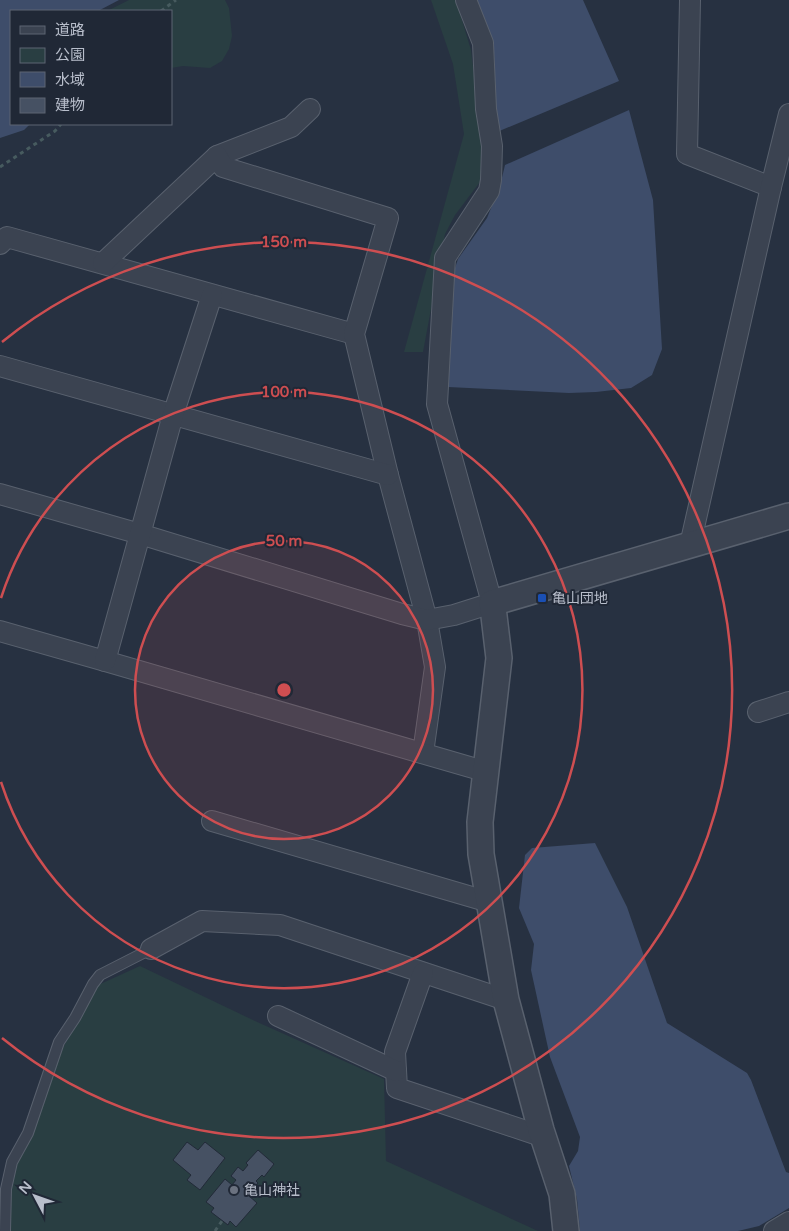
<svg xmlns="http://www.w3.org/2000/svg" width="789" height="1231" viewBox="0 0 789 1231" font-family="'Varela Round','Noto Sans JP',sans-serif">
<rect width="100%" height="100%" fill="#273141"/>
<!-- green -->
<g fill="#293e42">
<polygon points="129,0 225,0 229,8 232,36 229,49 222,61 210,68 183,66 171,68 171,11 107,11"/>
<polygon points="431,0 456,0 471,50 486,174 455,215 445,234 423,352 404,352 464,134 453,64"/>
<polygon points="140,966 255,1021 384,1079 386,1161 538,1231 9,1231 7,1196 21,1140 65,1044 96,986"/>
</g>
<!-- water -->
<g fill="#3e4d6a">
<polygon points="0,0 119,0 98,11 11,11 11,124 30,124 24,130 0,138"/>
<polygon points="477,0 583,0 619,81 497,132 494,53"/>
<polygon points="629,110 653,200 662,349 652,375 631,388 596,392 569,393 448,387 454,271 458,259 487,218 500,186 505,165"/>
<polygon points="595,843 627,907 667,1023 747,1073 751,1080 786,1172 789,1173 789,1208 759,1226 738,1231 580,1231 577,1199 569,1166 578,1151 580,1137 550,1057 531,970 534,944 519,908 525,855 532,848"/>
</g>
<!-- building -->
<g fill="#465163" stroke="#222a38">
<polygon points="187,1142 198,1150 205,1142 225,1158 200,1190 187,1180 191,1175 173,1160"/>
<polygon points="258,1150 274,1164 264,1177 262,1175 256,1181 258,1183 248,1195 257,1203 236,1227 230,1221 228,1225 211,1212 214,1208 206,1202 225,1179 232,1185 236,1180 231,1176 238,1167 243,1171 248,1165 246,1163"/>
</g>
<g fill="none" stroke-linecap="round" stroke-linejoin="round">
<!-- service casing -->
<g stroke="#59616e" stroke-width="12">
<polyline id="service" points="5,1231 6,1189 12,1162 28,1133 59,1042 75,1018 93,984 100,975 151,949"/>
</g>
<!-- minor casing -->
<g stroke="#59616e" stroke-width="22">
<g id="minor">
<polyline points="690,0 687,154 771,187"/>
<polyline points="217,156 291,127 310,109"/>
<polyline points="0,244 7,237 354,334"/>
<polyline points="103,263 217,156 223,167 388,218 354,334 388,475 427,620 435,667 423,753"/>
<polyline points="0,366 388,475"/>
<polyline points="0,494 140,534 402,614 427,620 454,615 492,603 437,404 445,258 489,191 491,180 492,146 486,109 483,43 466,0"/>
<polyline points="690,545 771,187 789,114"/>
<polyline points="0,631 105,661 487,772"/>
<polyline points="105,661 173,415 212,295"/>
<polyline points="758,712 789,702"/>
<polyline points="212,821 489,902"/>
<polyline points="151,949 202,921 280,925 506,1000"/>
<polyline points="423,973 395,1052 397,1088 544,1137"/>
<polyline points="278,1016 396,1071"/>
<polyline points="774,1231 789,1222"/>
</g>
</g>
<!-- tertiary casing -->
<g stroke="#59616e" stroke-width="28">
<polyline id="tertiary" points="566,1231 562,1194 541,1130 506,1000 481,854 480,822 499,658 494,616 492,603 789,516"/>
</g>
<!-- path -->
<g stroke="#475b5f" stroke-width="3" stroke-dasharray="4 4" stroke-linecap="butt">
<polyline points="161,11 176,0"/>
<polyline points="0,167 55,131 61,124"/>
<polyline points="215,1231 222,1221"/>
</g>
<!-- service -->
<use href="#service" stroke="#3b4351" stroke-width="10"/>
<!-- minor -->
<use href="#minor" stroke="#3b4351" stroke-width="20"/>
<!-- tertiary -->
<use href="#tertiary" stroke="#3b4351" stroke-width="25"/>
</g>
<!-- distance rings -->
<circle cx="284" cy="690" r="149" fill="#ce4e51" fill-opacity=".12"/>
<g fill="none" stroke="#ce4e51" stroke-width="2.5">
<circle cx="284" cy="690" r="149"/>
<path d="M1 598A298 298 0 1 1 1 782"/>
<path d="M2 342A448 448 0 1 1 2 1038"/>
</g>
<!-- markers -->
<rect fill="#1a4fb4" stroke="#202836" stroke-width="2" x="537" y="593" width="10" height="10" rx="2.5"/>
<circle fill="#6b7280" stroke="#202836" stroke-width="2" cx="234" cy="1190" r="5"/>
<g text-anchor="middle" stroke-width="4" stroke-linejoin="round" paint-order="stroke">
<!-- poi labels -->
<g font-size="14" fill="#b8becb" stroke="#202836" text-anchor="start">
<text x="552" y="603">亀山団地</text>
<text x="244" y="1195">亀山神社</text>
</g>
</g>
<circle cx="284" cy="690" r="8" fill="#ce4e51" stroke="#202836" stroke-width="2.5"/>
<g font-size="15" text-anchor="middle" font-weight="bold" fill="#ce4e51" stroke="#202836" stroke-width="4" stroke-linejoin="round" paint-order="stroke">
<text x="284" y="247">150 m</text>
<text x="284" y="397">100 m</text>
<text x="284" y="546">50 m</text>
</g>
<!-- legend -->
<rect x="10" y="10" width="162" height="115" fill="#202836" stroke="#5d6472"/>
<rect x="20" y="26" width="25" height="8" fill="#3b4351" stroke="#5d6472"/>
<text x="55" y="35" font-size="15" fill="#b8becb">道路</text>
<rect x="20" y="48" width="25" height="15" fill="#293e42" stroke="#5d6472"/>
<text x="55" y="60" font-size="15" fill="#b8becb">公園</text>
<rect x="20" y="72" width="25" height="15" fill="#3e4d6a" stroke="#5d6472"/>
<text x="55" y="85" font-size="15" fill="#b8becb">水域</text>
<rect x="20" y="98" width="25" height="15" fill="#465163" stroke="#5d6472"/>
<text x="55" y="110" font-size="15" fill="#b8becb">建物</text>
<!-- north arrow -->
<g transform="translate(35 1196) rotate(311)" stroke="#202836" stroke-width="4" paint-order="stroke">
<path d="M0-4L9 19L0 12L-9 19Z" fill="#b8becb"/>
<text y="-8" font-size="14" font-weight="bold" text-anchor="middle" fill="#b8becb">N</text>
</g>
</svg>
